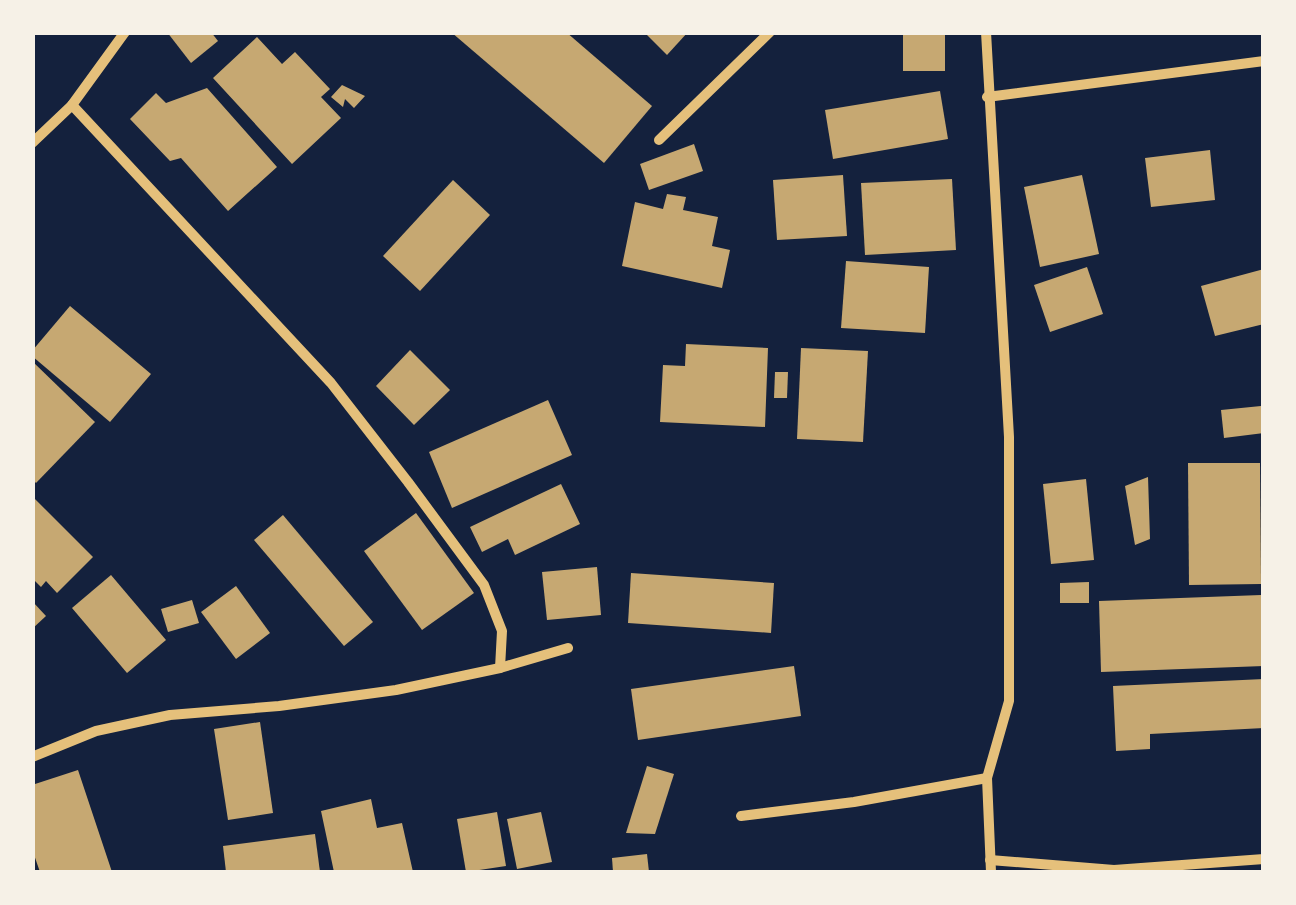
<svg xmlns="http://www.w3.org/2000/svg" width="1296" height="905" viewBox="0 0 1296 905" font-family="'PT Sans Narrow',sans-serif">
<rect width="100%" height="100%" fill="#14213d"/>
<!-- building -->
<g fill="#c6a872">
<polygon points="167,32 211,32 218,41 191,63"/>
<polygon points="451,32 566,32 652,106 604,163"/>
<polygon points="644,32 688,32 667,55"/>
<rect x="903" y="32" width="42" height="39"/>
<polygon points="257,37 282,64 295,52 330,89 321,97 341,118 292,164 213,78"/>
<polygon points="342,85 365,96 354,108 345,99 343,107 331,97"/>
<polygon points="207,88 277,167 228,211 181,158 170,161 130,119 156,93 166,103"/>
<polygon points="940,91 948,139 833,159 825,110"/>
<polygon points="694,144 703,171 649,190 640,164"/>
<polygon points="1210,150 1215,200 1151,207 1145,158"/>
<polygon points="843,175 847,236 777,240 773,180"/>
<polygon points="1082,175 1099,254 1040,267 1024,187"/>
<polygon points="952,179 956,250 865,255 861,183"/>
<polygon points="453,180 490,215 420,291 383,256"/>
<polygon points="667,194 686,197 683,210 718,217 712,246 730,250 722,288 622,266 635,202 663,209"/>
<polygon points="846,261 929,267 925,333 841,328"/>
<polygon points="1087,267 1103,314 1050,332 1034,285"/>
<polygon points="1264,269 1264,324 1215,336 1201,286"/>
<polygon points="70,306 151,374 110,422 32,356 32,351"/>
<polygon points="686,344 768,348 765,427 660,422 663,365 685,366"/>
<polygon points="801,348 868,351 863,442 797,439"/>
<polygon points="410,350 450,390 414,425 376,386"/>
<polygon points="32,361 95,422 36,483 32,479"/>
<polygon points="775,372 788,372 787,398 774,398"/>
<polygon points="548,400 572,455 452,508 429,452"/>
<polygon points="1261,406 1264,433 1224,438 1221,410"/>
<polygon points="1188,463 1260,463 1261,584 1189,585"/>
<polygon points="1148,477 1150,539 1135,545 1125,486"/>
<polygon points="1086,479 1094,560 1051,564 1043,484"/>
<polygon points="561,484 580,524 515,555 508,539 482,552 470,527"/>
<polygon points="32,496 93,557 57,593 46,581 41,587 32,578"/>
<polygon points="416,513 474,593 422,630 364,551"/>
<polygon points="283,515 373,622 344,646 254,540"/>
<polygon points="597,567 601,615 547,620 542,572"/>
<polygon points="631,573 774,583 771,633 628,623"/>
<polygon points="111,575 166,640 127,673 72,608"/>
<polygon points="1089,582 1089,603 1060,603 1060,583"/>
<polygon points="236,586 270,633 236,659 201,612"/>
<polygon points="1261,595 1264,666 1101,672 1099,601"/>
<polygon points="192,600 199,623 168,632 161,609"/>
<polygon points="32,601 46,616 32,629"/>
<polygon points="794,666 801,716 638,740 631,689"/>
<polygon points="1264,679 1264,728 1150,734 1150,749 1116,751 1113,686"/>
<polygon points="260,722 273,813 228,820 214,729"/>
<polygon points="647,766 674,774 655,834 626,833"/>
<polygon points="78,770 112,872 40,872 32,849 32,785"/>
<polygon points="371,799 377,828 402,823 413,872 334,872 321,811"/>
<polygon points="497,812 506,866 466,872 457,819"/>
<polygon points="541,812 552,862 517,869 507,819"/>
<polygon points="315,834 320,872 226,872 223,846"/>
<polygon points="647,854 649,872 613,872 612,858"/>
</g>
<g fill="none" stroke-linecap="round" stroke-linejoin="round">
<!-- minor -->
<g stroke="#e5c07b" stroke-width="10">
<polyline points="986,32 1009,437 1009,701 987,778 991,872"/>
<polyline points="987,97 1264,61"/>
<polyline points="72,105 331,383 408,482 484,585 502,631 500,668"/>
<polyline points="659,140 770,32"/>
<polyline points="32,143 72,105 125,32"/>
<polyline points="32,757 96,731 170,715 279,706 396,690 500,668 568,648"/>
<polyline points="741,816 854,802 987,778"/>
<polyline points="990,860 1114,870 1264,859"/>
</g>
</g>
<!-- border -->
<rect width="1296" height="905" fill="none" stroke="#f6f1e7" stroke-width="70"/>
</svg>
